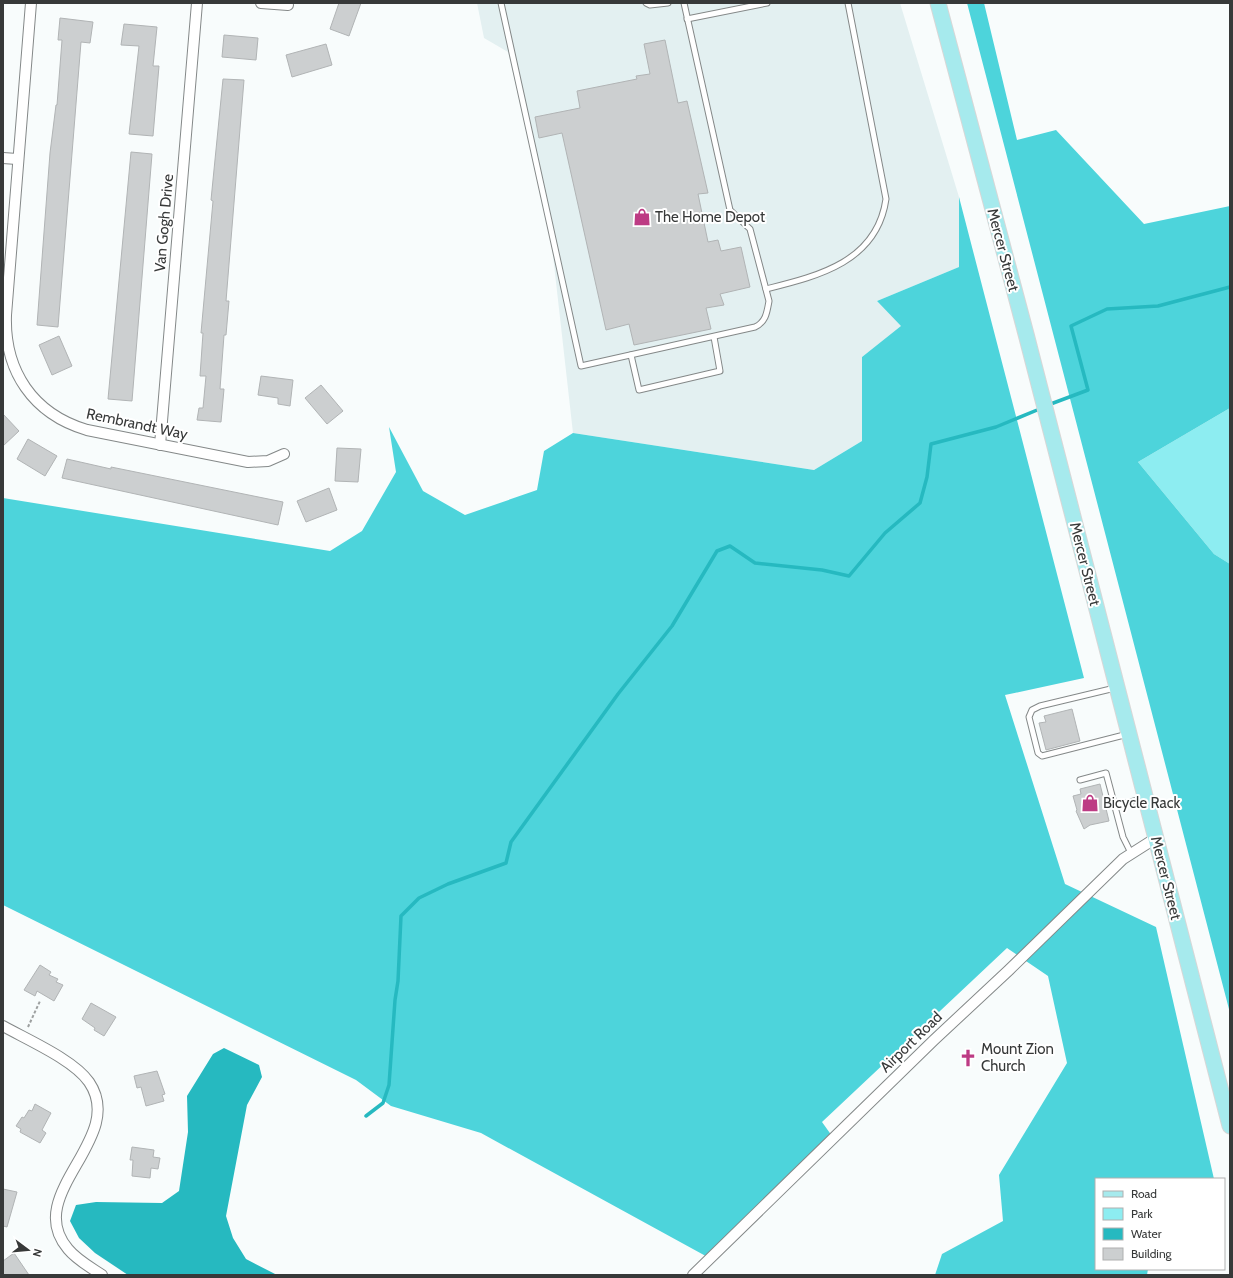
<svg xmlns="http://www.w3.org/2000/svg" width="1233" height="1278" viewBox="0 0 1233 1278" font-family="Cabin,sans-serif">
<rect width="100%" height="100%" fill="#f8fcfc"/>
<!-- built -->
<polygon fill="#e3f0f1" points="477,3 900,3 959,197 959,267 877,301 902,326 862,357 862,441 814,470 573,433 550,229 508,52 484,38"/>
<!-- green -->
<polygon fill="#8dedf1" points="1230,408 1230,564 1214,554 1138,462"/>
<!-- forest -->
<g fill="#4dd4db">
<polygon points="967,3 984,3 1017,140 1056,130 1144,224 1230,206 1230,408 1138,462 1214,554 1230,564 1230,1013"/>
<polygon points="959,197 1084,678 1005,695 1065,884 1156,927 1214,1179 1096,1179 1096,1269 1148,1269 1147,1275 935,1275 942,1254 1003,1221 999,1175 1067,1063 1048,976 1007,948 822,1122 832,1136 713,1260 481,1133 391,1106 356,1080 3,905 3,498 330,551 362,531 396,472 389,427 423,491 465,515 537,490 544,451 573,433 814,470 862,441 862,357 901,326 877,301 959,267"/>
</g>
<!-- water -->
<polygon fill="#26b9c0" points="224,1048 259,1065 262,1077 247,1105 226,1216 233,1238 246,1259 277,1275 128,1275 95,1253 79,1238 70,1221 76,1205 96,1202 162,1203 179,1191 188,1132 187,1096 213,1054"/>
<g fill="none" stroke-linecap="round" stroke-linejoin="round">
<!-- stream -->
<g stroke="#26b9c0" stroke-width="3.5">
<polyline points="1048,405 1088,390 1071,326 1107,309 1158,306 1230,287"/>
<polyline points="366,1116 383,1103 389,1085 395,1000 398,981 401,916 419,898 448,884 506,863 511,842 618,694 672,626 717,551 730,546 755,563 822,570 849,576 885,533 920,503 927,477 931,444 996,427 1042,408"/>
</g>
</g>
<!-- building -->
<g fill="#cccfd0" stroke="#b1b4b5">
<polygon points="339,3 361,3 349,36 330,29"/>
<polygon points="60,18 93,22 90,43 81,42 58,327 37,325 50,153 56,105 57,105 62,40 58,40"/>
<polygon points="124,24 157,27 153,66 159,66 153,136 129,134 139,46 121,45"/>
<polygon points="224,35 258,38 256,60 222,57"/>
<polygon points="665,40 678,103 687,101 708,193 698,194 708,242 718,240 721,251 741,247 750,287 720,294 724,305 706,308 711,329 634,345 629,324 606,330 562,133 539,138 535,117 580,108 577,91 637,79 636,76 650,74 644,44"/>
<polygon points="326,44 332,65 292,77 286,55"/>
<polygon points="223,79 244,80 226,301 229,301 226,335 224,335 220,389 224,389 221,422 197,420 199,408 203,408 206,376 200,376 203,333 201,333 213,201 211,200"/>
<polygon points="131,152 152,154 132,401 108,399"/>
<polygon points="59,336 72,366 52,375 39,345"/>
<polygon points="261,376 293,380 290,406 278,404 278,398 258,395"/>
<polygon points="321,385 343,411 327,424 305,398"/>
<polygon points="3,414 19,431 3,446"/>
<polygon points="28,439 57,456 45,476 17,459"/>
<polygon points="337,448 361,449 358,482 335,481"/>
<polygon points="67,459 111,469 111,467 283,502 278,525 62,478"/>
<polygon points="329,488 337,510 306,522 297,501"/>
<polygon points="1072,709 1080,741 1046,750 1039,723 1046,722 1044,716"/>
<polygon points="1100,784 1109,821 1090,825 1084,829 1076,811 1077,810 1073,796 1081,794 1080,789"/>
<polygon points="40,965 51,972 49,975 58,979 56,982 63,985 54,1001 37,991 35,996 24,990"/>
<polygon points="91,1003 116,1017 104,1036 94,1030 95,1028 82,1019"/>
<polygon points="157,1071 165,1094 162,1095 164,1101 146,1106 141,1087 137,1088 134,1076"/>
<polygon points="35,1104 51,1113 42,1130 46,1133 40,1143 20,1132 21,1129 16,1126 22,1117 24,1118 29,1110 32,1111"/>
<polygon points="132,1147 154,1150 153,1157 160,1158 158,1169 151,1168 150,1178 132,1176 133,1160 130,1160"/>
<polygon points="3,1189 17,1192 7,1227 3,1226"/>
<polygon points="14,1253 29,1275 3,1275 3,1261"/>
</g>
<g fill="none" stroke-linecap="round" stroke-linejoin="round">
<!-- service casing -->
<g stroke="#848888" stroke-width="7">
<g id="service">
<path d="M501 3 581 366 755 327C766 322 767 312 769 301L750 229 730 210 684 3"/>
<polyline points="646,3 650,5 668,3"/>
<polyline points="687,19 767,3"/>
<path d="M766 289C818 276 877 262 886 199L848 3"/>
<polyline points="631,355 639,390 720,371 714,337"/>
<polyline points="1115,688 1040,706 1032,710 1029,717 1038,753 1042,756 1128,734"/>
<polyline points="1080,780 1106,773 1123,837 1131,853"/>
<polyline points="1115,806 1144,798"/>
</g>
</g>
<!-- minor casing -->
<g stroke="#848888" stroke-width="12">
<g id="minor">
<path d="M31 3 6 315C4 371 33 414 87 430L248 462 268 461 284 454"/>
<polyline points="261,3 288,5"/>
<polyline points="3,158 17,159"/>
<polyline points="160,445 197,3"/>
<path d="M3 1026C28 1040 74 1060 89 1082 128 1139 21 1194 68 1249 77 1260 90 1267 102 1275"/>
<polyline points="693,1275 934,1040 1009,970 1123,859 1156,838"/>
</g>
</g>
<!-- primary casing -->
<g stroke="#d7d7d7" stroke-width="17">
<polyline id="primary" points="938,3 1026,334 1230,1126"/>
</g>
<!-- path -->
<polyline stroke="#9da0a0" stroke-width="2" stroke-dasharray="3 2" stroke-linecap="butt" points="28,1027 40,1001"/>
<!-- service -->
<use href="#service" stroke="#fff" stroke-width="5"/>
<!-- minor -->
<use href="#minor" stroke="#fff" stroke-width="10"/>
<!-- primary -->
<use href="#primary" stroke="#a6eaed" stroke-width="15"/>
</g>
<!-- icons -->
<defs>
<g id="shop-bare" transform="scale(1.38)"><path d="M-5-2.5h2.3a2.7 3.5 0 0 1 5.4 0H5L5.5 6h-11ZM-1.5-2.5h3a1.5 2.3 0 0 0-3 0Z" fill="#bd3b84" stroke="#fff" stroke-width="2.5" paint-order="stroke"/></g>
<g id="church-bare" transform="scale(1.38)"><path d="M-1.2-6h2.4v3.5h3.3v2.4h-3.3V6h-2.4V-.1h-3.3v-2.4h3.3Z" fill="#bd3b84" stroke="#fff" stroke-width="2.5" paint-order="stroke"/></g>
</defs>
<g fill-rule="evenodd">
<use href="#shop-bare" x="642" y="217"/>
<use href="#shop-bare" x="1090" y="803"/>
<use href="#church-bare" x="968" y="1058"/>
</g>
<g text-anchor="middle" stroke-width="4" stroke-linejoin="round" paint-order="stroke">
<!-- poi labels -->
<g font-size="15" fill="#373939" stroke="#fff" text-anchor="start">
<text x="655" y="222">The Home Depot</text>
<text x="1103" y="808">Bicycle Rack</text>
<text x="981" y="1054">Mount Zion<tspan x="981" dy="17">Church</tspan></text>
</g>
<!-- street labels -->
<g font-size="15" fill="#373939" stroke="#fff">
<text transform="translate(164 223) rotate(-85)" y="5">Van Gogh Drive</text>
<text transform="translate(1003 250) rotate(75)" y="5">Mercer Street</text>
<text transform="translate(137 424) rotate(12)" y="5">Rembrandt Way</text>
<text transform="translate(1085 564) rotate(76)" y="5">Mercer Street</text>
<text transform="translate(1166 878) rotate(76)" y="5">Mercer Street</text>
<text transform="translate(911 1042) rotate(-44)" y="5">Airport Road</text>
</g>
</g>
<!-- border -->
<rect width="1233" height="1278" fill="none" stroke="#373939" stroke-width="8"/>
<!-- legend -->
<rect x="1095" y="1178" width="130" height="92" fill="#ffffff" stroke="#afb0b0"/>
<rect x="1103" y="1191" width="20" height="6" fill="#a6eaed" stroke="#afb0b0"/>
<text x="1131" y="1198" font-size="12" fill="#373939">Road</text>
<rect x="1103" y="1208" width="20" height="12" fill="#8dedf1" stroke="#afb0b0"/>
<text x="1131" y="1218" font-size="12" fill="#373939">Park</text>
<rect x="1103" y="1228" width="20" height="12" fill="#26b9c0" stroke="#afb0b0"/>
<text x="1131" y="1238" font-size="12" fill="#373939">Water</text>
<rect x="1103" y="1248" width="20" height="12" fill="#cccfd0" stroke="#afb0b0"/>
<text x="1131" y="1258" font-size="12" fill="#373939">Building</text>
<!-- north arrow -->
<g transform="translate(28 1250) rotate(106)" stroke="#ffffff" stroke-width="3" paint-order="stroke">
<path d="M0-3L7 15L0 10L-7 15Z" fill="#373939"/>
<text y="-6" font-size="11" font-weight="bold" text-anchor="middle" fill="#373939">N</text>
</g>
</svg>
